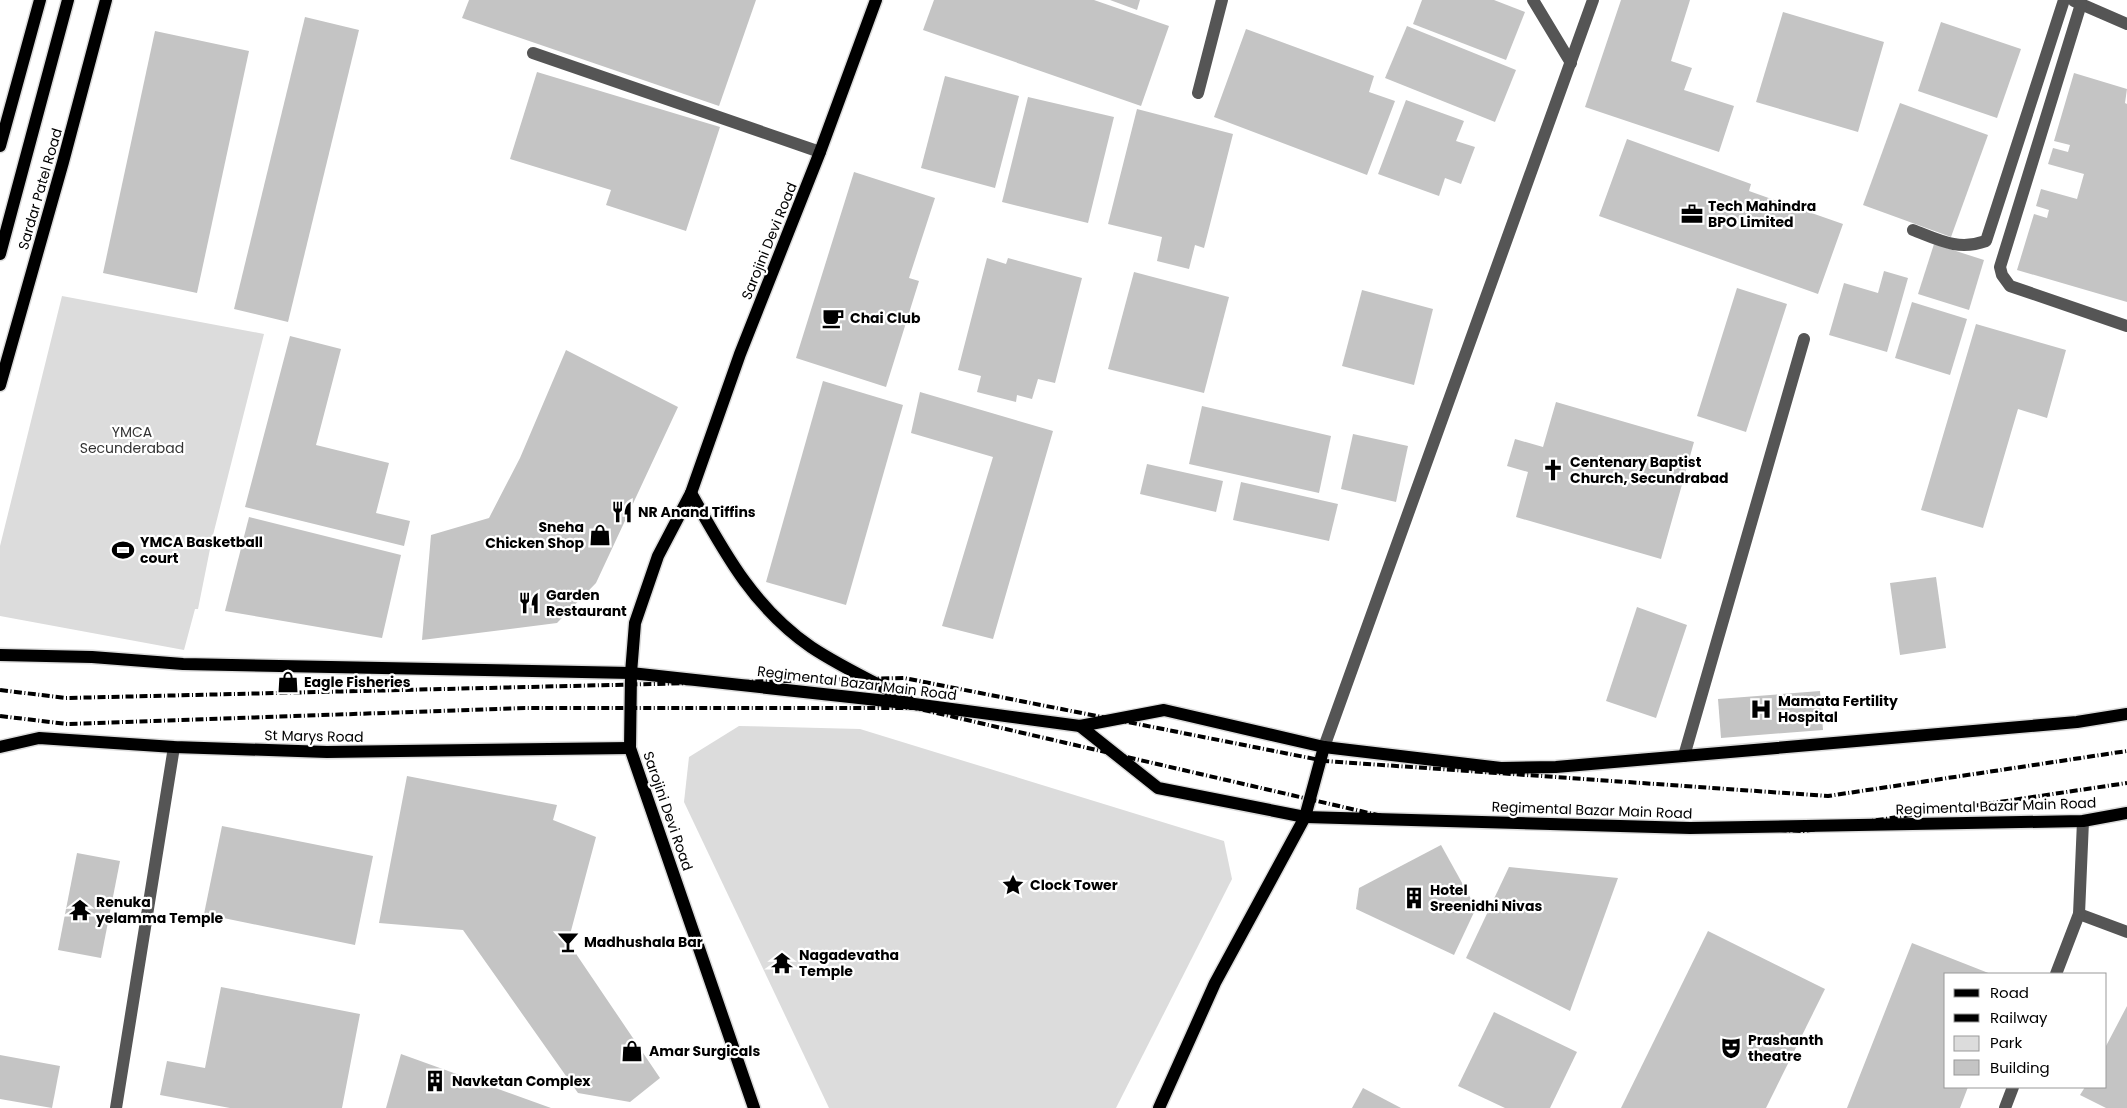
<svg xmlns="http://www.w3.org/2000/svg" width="2127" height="1108" viewBox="0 0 2127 1108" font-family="Poppins,sans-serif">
<rect width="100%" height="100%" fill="#fff"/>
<!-- green -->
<g fill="#dcdcdc">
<polygon points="62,296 264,334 212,539 198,609 195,609 184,650 0,616 0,546"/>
<polygon points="739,726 860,729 1224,841 1232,879 1116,1108 829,1108 684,802 689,757"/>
</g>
<!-- building -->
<g fill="#c4c4c4">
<polygon points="469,0 756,0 719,106 462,18"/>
<polygon points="934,0 1094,0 1169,26 1141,106 923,30"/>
<polygon points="1110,0 1140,0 1137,10"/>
<polygon points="1422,0 1494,0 1525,12 1506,60 1413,24"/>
<polygon points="1621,0 1690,0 1671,61 1692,68 1684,90 1734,106 1719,152 1585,107"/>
<polygon points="1783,12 1884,42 1858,132 1756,102"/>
<polygon points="305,17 359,30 288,322 234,309"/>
<polygon points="1941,22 2021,49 1997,118 1918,91"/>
<polygon points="1407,26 1516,70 1495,122 1385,78"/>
<polygon points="1246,29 1374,76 1369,92 1395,101 1367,175 1214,117"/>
<polygon points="155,31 249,51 197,293 103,273"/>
<polygon points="537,72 720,127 686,231 606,205 611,190 510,159"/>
<polygon points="2074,73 2127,89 2125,103 2127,104 2127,302 2017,270 2034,214 2047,218 2049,210 2036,206 2041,189 2077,199 2084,174 2048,164 2053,148 2068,152 2070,145 2054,141"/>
<polygon points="945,76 1019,96 995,188 921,168"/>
<polygon points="1028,97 1114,117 1088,223 1002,202"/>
<polygon points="1406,100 1464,121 1456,141 1475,147 1461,184 1445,178 1439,196 1378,174"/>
<polygon points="1900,103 1988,135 1951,237 1863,205"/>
<polygon points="1137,109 1233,134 1204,248 1195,245 1189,269 1157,261 1162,237 1108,224"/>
<polygon points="1627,139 1751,184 1749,191 1843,224 1818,294 1599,216"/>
<polygon points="854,172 935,198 909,278 919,281 886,387 796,358"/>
<polygon points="1934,244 1984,260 1969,310 1918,294"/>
<polygon points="987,258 1006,264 1008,258 1082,278 1055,383 1038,379 1032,399 1017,395 1016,402 977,392 981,376 958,370"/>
<polygon points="1884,271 1908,278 1887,352 1829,335 1844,283 1878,293"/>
<polygon points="1134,272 1229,297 1204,393 1108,369"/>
<polygon points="1737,288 1787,304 1746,432 1697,416"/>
<polygon points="1362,290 1433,309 1414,385 1342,366"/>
<polygon points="1912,302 1967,319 1950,375 1895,358"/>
<polygon points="1976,324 2066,350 2047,418 2018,409 1983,528 1921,510"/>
<polygon points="290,336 341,349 316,445 389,463 376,513 410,521 404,546 245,507"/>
<polygon points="566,350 678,407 596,583 557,623 422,640 431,535 489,518 520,458"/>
<polygon points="823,381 903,405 846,605 766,582"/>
<polygon points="920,392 1053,431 993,639 942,626 993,457 911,433"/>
<polygon points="1556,402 1694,442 1661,559 1516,517 1528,472 1507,466 1515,439 1543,447"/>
<polygon points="1202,406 1331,436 1319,493 1189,464"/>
<polygon points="1353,434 1408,446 1396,502 1341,489"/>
<polygon points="1147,464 1223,481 1216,512 1140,494"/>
<polygon points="1241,482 1338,504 1329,541 1233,520"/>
<polygon points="249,517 401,555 382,638 225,611"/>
<polygon points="1936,577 1946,648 1900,655 1890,583"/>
<polygon points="1637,607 1687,625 1656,718 1606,701"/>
<polygon points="1820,691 1823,730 1721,738 1718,699"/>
<polygon points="407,776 557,805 553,820 596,837 568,942 660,1078 630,1102 578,1093 463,930 379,923"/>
<polygon points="222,826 373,856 355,945 204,914"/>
<polygon points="1441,845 1476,908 1454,955 1356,909 1359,888"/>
<polygon points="77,853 120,861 101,958 58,950"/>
<polygon points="1509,867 1618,878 1570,1011 1466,958"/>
<polygon points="1708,931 1825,989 1766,1108 1621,1108"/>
<polygon points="1912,943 1991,974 1946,974 1946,1087 1968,1087 1960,1108 1847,1108"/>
<polygon points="221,987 360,1014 342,1108 230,1108 160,1095 167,1061 205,1068"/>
<polygon points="2127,1006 2127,1108 2106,1108 2080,1095 2085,1087 2106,1087 2106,1046"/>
<polygon points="1494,1012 1577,1052 1550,1108 1505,1108 1458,1086"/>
<polygon points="401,1054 551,1108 386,1108"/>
<polygon points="0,1055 60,1066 52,1108 0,1099"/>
<polygon points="1363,1088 1401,1108 1352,1108"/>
</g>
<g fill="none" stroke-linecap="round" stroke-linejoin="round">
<!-- major casing -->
<g stroke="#dbdbdb" stroke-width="15">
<g id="major">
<polyline points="0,146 40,0"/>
<polyline points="0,254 68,0"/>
<polyline points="0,385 63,162 106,0"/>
<path d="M691 493C724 552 753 607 811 647 841 667 876 683 908 700"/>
<polyline points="0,655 92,657 183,664 631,673 914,704 1080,726 1164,710 1324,747 1501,768 1556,767 2077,722 2127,714"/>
<polyline points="1080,726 1158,788 1305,817 1690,828 2083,821 2127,813"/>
<polyline points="0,747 39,738 174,747 327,752 630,748"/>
<polyline points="754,1108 630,748 631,673 635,623 658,556 691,493 740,354 820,152 876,0"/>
<polyline points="1159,1108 1215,983 1305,817 1324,747"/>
</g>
</g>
<!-- minor -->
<g stroke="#555" stroke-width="12">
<polyline points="1533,0 1571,63"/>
<polyline points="2074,1 2127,24"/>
<polyline points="2081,4 2000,267 2002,275 2010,286 2127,326"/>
<polyline points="533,53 820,152"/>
<polyline points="1198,93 1222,0"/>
<path d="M1913 230C1939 240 1958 251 1986 241L2064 0"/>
<polyline points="1324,747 1593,0"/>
<polyline points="1684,756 1804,339"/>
<polyline points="2079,914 2127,932"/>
<polyline points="2056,974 2079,914 2083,821"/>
<polyline points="116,1108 174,747"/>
<polyline points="2005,1108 2013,1087"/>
</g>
<!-- major -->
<use href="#major" stroke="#000" stroke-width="12"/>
<!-- rail -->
<g stroke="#000" stroke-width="4" stroke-dasharray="8 2.5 1 2.5" stroke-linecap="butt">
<polyline points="0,690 66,698 904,678 1325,761 1828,796 2127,751"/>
<polyline points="0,716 67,724 525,708 915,708 1382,816 1804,831 2127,783"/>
</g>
</g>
<!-- icons -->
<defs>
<g id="office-bare" transform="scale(1.725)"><path d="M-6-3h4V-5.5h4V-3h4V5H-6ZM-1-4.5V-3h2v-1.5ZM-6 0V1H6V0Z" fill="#000" stroke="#fff" stroke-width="2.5" paint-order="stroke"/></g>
<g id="cafe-bare" transform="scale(1.725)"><path d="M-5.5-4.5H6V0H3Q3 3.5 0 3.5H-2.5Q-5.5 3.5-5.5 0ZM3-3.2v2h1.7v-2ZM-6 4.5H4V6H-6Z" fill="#000" stroke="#fff" stroke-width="2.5" paint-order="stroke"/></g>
<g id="church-bare" transform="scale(1.725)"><path d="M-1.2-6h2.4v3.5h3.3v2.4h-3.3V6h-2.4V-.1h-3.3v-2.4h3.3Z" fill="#000" stroke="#fff" stroke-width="2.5" paint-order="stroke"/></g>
<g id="restaurant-bare" transform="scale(1.725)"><path d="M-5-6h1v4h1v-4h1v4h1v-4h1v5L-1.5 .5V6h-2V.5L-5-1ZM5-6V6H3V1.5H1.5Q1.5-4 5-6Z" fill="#000" stroke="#fff" stroke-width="2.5" paint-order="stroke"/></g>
<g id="shop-bare" transform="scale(1.725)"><path d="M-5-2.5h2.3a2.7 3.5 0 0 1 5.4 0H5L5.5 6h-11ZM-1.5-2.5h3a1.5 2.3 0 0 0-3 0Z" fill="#000" stroke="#fff" stroke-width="2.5" paint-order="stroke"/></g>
<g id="stadium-bare" transform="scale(1.725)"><path d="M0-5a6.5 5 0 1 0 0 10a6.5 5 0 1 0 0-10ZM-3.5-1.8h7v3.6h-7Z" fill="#000" stroke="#fff" stroke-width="2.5" paint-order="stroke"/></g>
<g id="hospital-bare" transform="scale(1.725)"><path d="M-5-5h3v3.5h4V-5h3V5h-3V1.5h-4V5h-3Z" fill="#000" stroke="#fff" stroke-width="2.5" paint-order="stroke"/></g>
<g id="sight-bare" transform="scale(1.725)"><path d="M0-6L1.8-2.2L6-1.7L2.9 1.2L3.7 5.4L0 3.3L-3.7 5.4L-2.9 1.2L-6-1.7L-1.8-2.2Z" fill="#000" stroke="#fff" stroke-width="2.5" paint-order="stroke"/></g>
<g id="building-bare" transform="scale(1.725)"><path d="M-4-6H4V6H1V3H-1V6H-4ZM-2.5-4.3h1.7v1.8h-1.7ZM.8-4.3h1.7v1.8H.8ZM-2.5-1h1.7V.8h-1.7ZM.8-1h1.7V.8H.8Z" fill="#000" stroke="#fff" stroke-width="2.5" paint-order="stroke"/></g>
<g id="temple-bare" transform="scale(1.725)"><path d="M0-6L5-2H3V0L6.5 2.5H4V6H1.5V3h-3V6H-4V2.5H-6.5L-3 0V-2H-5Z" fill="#000" stroke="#fff" stroke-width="2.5" paint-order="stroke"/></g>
<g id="bar-bare" transform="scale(1.725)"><path d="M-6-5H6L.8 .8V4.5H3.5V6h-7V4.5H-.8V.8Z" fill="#000" stroke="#fff" stroke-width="2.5" paint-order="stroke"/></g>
<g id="theatre-bare" transform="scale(1.725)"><path d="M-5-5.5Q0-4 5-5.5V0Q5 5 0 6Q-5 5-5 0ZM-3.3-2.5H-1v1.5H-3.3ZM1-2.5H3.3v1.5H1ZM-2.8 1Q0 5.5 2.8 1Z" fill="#000" stroke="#fff" stroke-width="2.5" paint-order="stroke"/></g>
</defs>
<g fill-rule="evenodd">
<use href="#office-bare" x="1692" y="214"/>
<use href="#cafe-bare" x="833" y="318"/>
<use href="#church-bare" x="1553" y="470"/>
<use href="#restaurant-bare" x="622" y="512"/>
<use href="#shop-bare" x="600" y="535"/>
<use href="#stadium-bare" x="123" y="550"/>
<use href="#restaurant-bare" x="529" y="603"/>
<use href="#shop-bare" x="288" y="682"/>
<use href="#hospital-bare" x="1761" y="709"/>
<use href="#sight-bare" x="1013" y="885"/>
<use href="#building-bare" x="1414" y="898"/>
<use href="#temple-bare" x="80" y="910"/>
<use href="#bar-bare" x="568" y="942"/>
<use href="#temple-bare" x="782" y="963"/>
<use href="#theatre-bare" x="1731" y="1048"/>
<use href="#shop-bare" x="632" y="1051"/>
<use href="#building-bare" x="435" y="1081"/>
</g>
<g text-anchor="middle" stroke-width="4.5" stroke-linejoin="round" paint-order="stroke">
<!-- street labels -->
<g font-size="14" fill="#000" stroke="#fff">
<text transform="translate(40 189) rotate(-74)" y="5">Sardar Patel Road</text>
<text transform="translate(769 241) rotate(-68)" y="5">Sarojini Devi Road</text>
<text transform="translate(857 683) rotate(7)" y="5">Regimental Bazar Main Road</text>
<text transform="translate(314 736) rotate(1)" y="5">St Marys Road</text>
<text transform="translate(1996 806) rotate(-2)" y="5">Regimental Bazar Main Road</text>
<text transform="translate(1592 810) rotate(2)" y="5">Regimental Bazar Main Road</text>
<text transform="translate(668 811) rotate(71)" y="5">Sarojini Devi Road</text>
</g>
<!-- poi labels -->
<g font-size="14" font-weight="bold" fill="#000" stroke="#fff" text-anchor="start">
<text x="1708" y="211">Tech Mahindra<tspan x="1708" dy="16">BPO Limited</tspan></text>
<text x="850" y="323">Chai Club</text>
<text x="1570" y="467">Centenary Baptist<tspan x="1570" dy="16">Church, Secundrabad</tspan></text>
<text x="638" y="517">NR Anand Tiffins</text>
<text x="584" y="532" text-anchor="end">Sneha<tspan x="584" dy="16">Chicken Shop</tspan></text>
<text x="140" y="547">YMCA Basketball<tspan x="140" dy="16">court</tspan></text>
<text x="546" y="600">Garden<tspan x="546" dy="16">Restaurant</tspan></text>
<text x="304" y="687">Eagle Fisheries</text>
<text x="1778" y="706">Mamata Fertility<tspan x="1778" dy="16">Hospital</tspan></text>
<text x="1030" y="890">Clock Tower</text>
<text x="1430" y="895">Hotel<tspan x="1430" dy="16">Sreenidhi Nivas</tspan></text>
<text x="96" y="907">Renuka<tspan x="96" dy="16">yelamma Temple</tspan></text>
<text x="584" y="947">Madhushala Bar</text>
<text x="799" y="960">Nagadevatha<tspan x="799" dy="16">Temple</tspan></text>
<text x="1748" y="1045">Prashanth<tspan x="1748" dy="16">theatre</tspan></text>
<text x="649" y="1056">Amar Surgicals</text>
<text x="452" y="1086">Navketan Complex</text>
</g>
<!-- park labels -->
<g font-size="14" fill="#333" stroke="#fff">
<text x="132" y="437">YMCA<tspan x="132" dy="16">Secunderabad</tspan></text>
</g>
</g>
<!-- legend -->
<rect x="1944" y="973" width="162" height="115" fill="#ffffff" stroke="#999999"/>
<rect x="1954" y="989" width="25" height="8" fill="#000000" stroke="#999999"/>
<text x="1990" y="998" font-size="15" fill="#000000">Road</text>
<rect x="1954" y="1014" width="25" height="8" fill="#000000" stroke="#999999"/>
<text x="1990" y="1023" font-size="15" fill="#000000">Railway</text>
<rect x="1954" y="1036" width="25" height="15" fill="#dcdcdc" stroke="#999999"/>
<text x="1990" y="1048" font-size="15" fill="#000000">Park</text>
<rect x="1954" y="1060" width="25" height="15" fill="#c4c4c4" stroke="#999999"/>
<text x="1990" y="1073" font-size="15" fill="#000000">Building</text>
</svg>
